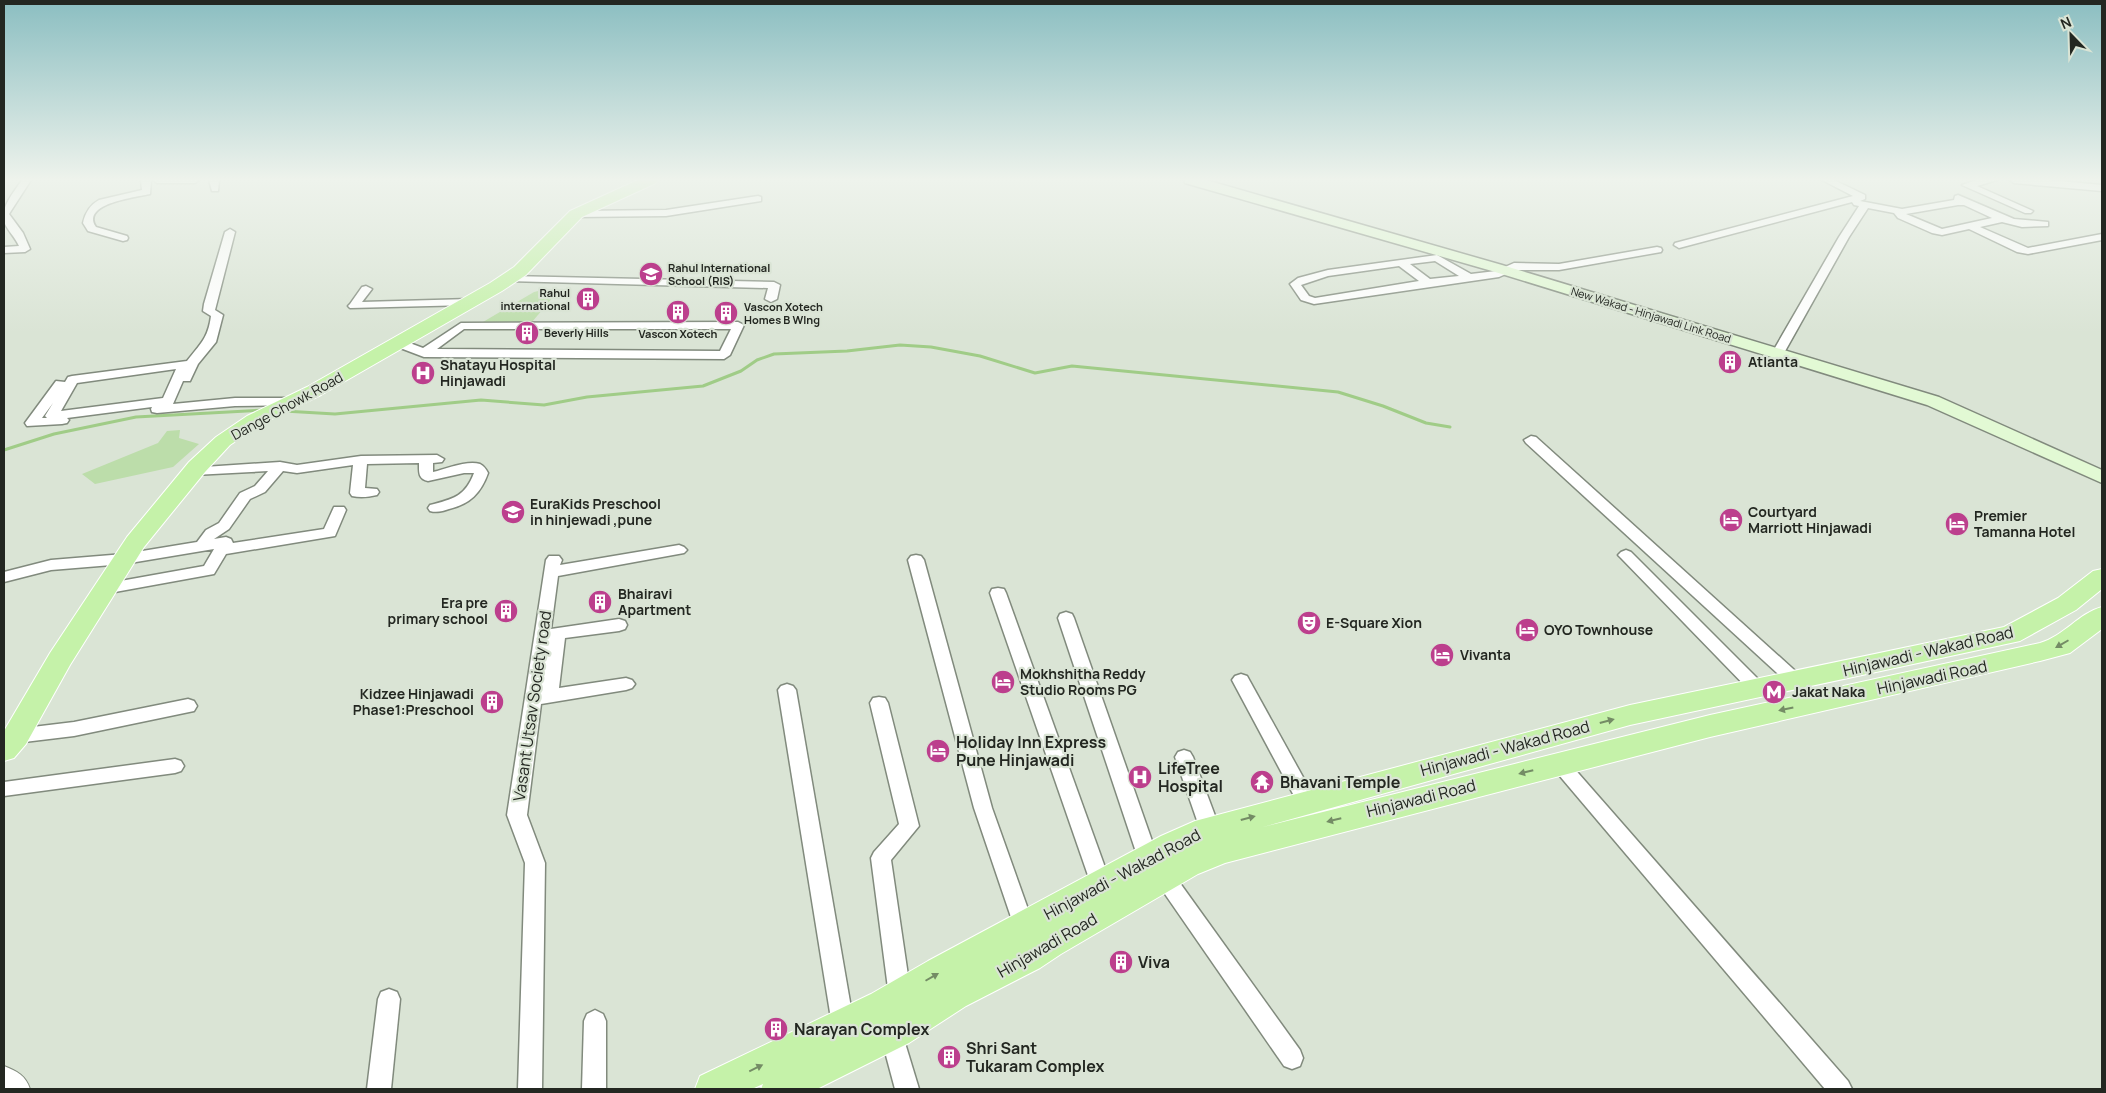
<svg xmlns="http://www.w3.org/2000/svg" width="2106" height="1093" viewBox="0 0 2106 1093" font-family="Manrope,sans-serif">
<rect width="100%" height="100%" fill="#dae4d5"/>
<!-- green -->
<g fill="#bcddaa">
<polygon points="547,289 560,289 532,322 483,322 534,292"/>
<polygon points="180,430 179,438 199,444 173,467 95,484 82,474 158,443 167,431"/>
</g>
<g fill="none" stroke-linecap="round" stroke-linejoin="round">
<!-- stream -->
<g stroke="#a0cc87" stroke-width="3">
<polyline points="284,411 335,414 481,400 544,405 587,397 703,386 741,371 757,360 774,354 847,351 900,345 931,347 980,356 1035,373 1072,366 1338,392 1383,406 1426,423 1450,427"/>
<polyline points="4,450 54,434 136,417 264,410"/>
</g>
<!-- minor casing -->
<g stroke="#818a7d" stroke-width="3">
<g id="minor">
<path d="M22 180H31L9 214 23 233 30 249 25 252 4 253V247L19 246C15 237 8 231 4 222 0 208 14 192 22 180Z"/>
<path d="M141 180H151L150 194C138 197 80 203 96 227L127 236 128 238 127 240 123 241 88 231 83 223C85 213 90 205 99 200L142 190Z"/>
<polygon points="153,180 199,180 195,183 157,183"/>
<polygon points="209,180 219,180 218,191 212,191"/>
<path d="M1822 180H1834L1865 195V199L1860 201 1902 209 1954 200 1955 196 1958 195 2014 219 2048 222V226L2022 227 2002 222 1980 227 2028 248 2102 234V240L2028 254 2017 252 1969 229 1942 235 1932 233 1898 218 1894 213 1868 208 1849 237 1784 353 1782 356H1774L1772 353 1839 237 1859 206 1854 205 1852 202 1679 248 1674 245 1675 243 1853 196ZM1958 205H1964L1992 218 1942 229 1906 214Z"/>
<polygon points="1976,180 1997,180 1977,186 2033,211 2031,213 2025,213 1962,185"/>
<polygon points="2010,180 2049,180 2102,185 2102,191 2014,183"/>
<polygon points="758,196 761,197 761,201 666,216 576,217 571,214 576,211 666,210"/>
<path d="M230 229 235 232 215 310 223 315 216 342 198 364 190 381H183L173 404 235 398H293L299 402 298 405 235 406 157 413 152 412 151 409 152 407 67 418 69 420 67 423 62 424 27 426 25 423 56 381 65 382 68 377 72 376 187 361C200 344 208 339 211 316L203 311 204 304 225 232ZM176 369 163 398 61 411 77 383ZM53 403 45 416 47 418H42Z"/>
<path d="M1657 247 1661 248 1662 250 1661 252 1559 270H1515L1499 277 1314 304 1301 300 1290 284 1298 278 1328 270 1437 255 1471 274 1496 271 1514 263 1559 264ZM1435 261 1459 276 1430 279 1410 264ZM1399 266 1419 281 1315 298 1309 296 1301 285 1328 276Z"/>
<polygon points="510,276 774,282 780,285 777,299 771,302 765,299 768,288 506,281 505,279"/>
<polygon points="366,286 372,289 362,302 470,299 476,302 470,305 350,308 348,306 350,304 362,287"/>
<path d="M738 322 744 325 730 355 724 359 424 357 395 346 393 343 399 339 423 348 461 323ZM464 329H731L720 351 437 349Z"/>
<polygon points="1531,436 1536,437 1802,677 1805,681 1802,685 1796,687 1790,685 1526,443 1524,440"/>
<path d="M437 455 444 459 442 462 433 463V472C446 469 467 460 480 464 484 466 486 469 488 473 481 493 470 504 449 509 443 511 437 513 430 511L428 508 430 505C453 499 465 497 474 473H464L428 481C418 479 419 472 419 463L367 464 365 488 377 489 379 492 377 495C369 497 360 498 352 496L350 493 353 465 297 473 283 471 265 492 250 499 229 529 214 539 226 537 231 539 233 543 324 529 334 507H344L346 510 335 536 226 554 214 574 104 594 98 593 96 589 98 585 204 566 214 549 124 564 51 570 4 582V572L51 560 124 554 197 542 206 530 219 523 240 493 255 486 268 471 194 475 187 471 189 468 280 462 297 465 361 456Z"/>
<polygon points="679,545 684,547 687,550 684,553 558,576 551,629 619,619 625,621 627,625 625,629 619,631 565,638 559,688 626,678 632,680 635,684 632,688 626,690 541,704 527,815 545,863 542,1089 518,1089 525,863 507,815 546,560 549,556 559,556 562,560 560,565"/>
<polygon points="1626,550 1631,552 1764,685 1767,689 1764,693 1758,695 1752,693 1621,558 1618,555 1621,552"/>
<polygon points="916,555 921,556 924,560 992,808 1034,926 1031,933 1024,935 1017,933 1014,926 974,808 908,560 911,556"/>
<polygon points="998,588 1004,589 1006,593 1111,884 1108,890 1101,893 1094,890 1091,884 990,593 992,589"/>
<polygon points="1066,612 1072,614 1074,618 1158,858 1155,864 1148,866 1141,864 1138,858 1058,618 1060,614"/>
<polygon points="1241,674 1247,676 1314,797 1316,802 1314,807 1307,810 1300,807 1232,680 1235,676"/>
<polygon points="787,684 793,686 796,690 854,1025 851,1033 843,1036 835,1033 832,1025 778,690 781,686"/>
<polygon points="879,697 885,698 888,703 919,826 891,860 911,996 908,1003 900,1006 892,1003 889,996 871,858 874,852 899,824 870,703 873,698"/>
<polygon points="188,699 194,701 197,706 194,711 74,736 16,743 10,741 7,736 10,731 16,729 74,722"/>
<polygon points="1184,750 1190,752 1193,757 1220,829 1217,835 1210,837 1203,835 1200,829 1175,757 1178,752"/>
<polygon points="1559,756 1565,758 1848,1081 1852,1089 1825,1089 1553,768 1550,763 1553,758"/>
<polygon points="175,759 181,761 184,766 181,771 175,773 4,796 4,782"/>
<polygon points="1165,869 1172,872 1300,1050 1303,1058 1300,1066 1292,1069 1284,1066 1158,884 1155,878 1158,872"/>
<polygon points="389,989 397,992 400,999 391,1089 367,1089 378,999 381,992"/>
<polygon points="595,1010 603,1014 606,1021 606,1089 582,1089 584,1021 587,1014"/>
<polygon points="891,1022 899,1025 902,1033 919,1089 895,1089 880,1033 883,1025"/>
</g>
</g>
<!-- tertiary casing -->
<g stroke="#818a7d" stroke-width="2">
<path id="tertiary" d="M4 1066C17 1071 26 1076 30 1089H4Z"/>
</g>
<!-- secondary casing -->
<g stroke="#818a7d" stroke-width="3">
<polygon id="secondary" points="1184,180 1206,180 1502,265 1939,397 2102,470 2102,483 1927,405 1492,271 1185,183"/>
</g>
<!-- primary casing -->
<g stroke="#fff" stroke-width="2">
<g id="primary">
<polygon points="638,180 658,180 656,183 582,217 526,275 502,291 321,395 261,424 230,445 205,472 144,547 70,665 26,744 14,758 4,761 4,731 50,653 127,537 189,462 216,437 247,416 307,387 490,283 514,267 570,211"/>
<path d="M2102 569V589L2076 610 2020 641 1630 725 1263 827 1710 715 2040 643C2064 636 2079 613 2102 607V629L2070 653 2040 661 1710 737 1225 863 1198 874 1061 954 1040 968 966 1006 909 1043 817 1089H761L763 1084 752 1089H695L700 1076 871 994 928 961 1161 836 1195 821 1630 705 2004 627 2058 598 2093 571Z"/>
</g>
</g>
<!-- minor -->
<use href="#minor" fill="#fff" fill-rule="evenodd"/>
<!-- tertiary -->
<use href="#tertiary" fill="#fff" fill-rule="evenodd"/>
<!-- secondary -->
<use href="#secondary" fill="#e2f9d4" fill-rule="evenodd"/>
<!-- primary -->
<use href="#primary" fill="#c5f2a9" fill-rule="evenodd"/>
</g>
<!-- one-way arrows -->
<defs><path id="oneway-solid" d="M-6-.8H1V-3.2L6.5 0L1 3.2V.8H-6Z" transform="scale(1.25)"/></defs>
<g fill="#748c65">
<use href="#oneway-solid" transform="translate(2062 644) rotate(150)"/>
<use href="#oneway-solid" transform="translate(1786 709) rotate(168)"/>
<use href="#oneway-solid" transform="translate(1607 721) rotate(-15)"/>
<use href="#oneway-solid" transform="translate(1526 772) rotate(166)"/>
<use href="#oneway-solid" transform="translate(1248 818) rotate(-15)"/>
<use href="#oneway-solid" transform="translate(1334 820) rotate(166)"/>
<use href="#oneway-solid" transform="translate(932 977) rotate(-30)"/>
<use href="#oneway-solid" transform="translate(756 1068) rotate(-26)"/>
</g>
<!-- sky -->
<linearGradient id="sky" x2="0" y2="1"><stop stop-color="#8bbec1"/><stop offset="0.54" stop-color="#eef3ec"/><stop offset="1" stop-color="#eef3ec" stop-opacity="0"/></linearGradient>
<rect width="2106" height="333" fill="url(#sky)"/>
<!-- icons -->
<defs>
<g id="school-disc" transform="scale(1.25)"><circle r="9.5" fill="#bc3f8d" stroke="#dae4d5"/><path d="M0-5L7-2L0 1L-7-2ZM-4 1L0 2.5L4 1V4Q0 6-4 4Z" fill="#fff"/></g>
<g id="building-disc" transform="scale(1.25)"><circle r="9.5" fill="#bc3f8d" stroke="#dae4d5"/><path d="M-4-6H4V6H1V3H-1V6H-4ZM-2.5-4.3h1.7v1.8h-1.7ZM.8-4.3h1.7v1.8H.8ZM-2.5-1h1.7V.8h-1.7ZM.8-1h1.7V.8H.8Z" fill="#fff"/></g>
<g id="hospital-disc" transform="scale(1.25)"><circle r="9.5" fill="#bc3f8d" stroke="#dae4d5"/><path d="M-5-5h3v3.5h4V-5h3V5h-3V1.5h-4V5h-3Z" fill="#fff"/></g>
<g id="hotel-disc" transform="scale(1.25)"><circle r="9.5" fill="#bc3f8d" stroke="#dae4d5"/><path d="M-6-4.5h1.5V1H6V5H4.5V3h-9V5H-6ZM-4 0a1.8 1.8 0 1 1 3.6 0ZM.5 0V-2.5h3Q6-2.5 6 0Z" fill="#fff"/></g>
<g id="theatre-disc" transform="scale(1.25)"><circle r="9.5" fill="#bc3f8d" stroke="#dae4d5"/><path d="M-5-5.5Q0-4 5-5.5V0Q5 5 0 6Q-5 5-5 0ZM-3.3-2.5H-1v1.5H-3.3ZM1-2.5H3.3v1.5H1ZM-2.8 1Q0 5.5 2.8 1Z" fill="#fff"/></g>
<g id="metro-disc" transform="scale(1.25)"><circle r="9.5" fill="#bc3f8d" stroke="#dae4d5"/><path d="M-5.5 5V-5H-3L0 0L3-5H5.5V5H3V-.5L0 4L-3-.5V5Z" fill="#fff"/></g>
<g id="temple-disc" transform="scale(1.25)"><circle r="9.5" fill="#bc3f8d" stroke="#dae4d5"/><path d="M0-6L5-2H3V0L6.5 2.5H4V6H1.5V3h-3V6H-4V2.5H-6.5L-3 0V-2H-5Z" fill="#fff"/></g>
</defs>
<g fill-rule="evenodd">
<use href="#school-disc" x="651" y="274"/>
<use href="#building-disc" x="588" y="299"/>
<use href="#building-disc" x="678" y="312"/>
<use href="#building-disc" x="726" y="313"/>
<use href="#building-disc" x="527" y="333"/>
<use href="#building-disc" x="1730" y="362"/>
<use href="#hospital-disc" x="423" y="373"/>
<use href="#school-disc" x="513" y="512"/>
<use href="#hotel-disc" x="1731" y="520"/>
<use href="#hotel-disc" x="1957" y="524"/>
<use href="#building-disc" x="600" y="602"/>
<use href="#building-disc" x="506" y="611"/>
<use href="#theatre-disc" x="1309" y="623"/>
<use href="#hotel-disc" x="1527" y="630"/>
<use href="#hotel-disc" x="1442" y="655"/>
<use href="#hotel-disc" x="1003" y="682"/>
<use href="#metro-disc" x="1774" y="692"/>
<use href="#building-disc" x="492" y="702"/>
<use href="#hotel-disc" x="938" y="751"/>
<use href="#hospital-disc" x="1140" y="777"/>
<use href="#temple-disc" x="1262" y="782"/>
<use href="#building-disc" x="1121" y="962"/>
<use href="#building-disc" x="776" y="1029"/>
<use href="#building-disc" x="949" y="1057"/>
</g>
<g text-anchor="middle" stroke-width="4.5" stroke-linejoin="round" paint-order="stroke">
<!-- far-poi labels -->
<g font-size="11" font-weight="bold" fill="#232721" stroke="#dae4d5" text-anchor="start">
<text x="668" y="272">Rahul International<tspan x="668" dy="13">School (RIS)</tspan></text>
<text x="570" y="297" text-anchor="end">Rahul<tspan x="570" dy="13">international</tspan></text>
<text x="744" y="311">Vascon Xotech<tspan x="744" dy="13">Homes B WIng</tspan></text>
<text x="544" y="337">Beverly Hills</text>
<text x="678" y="338" text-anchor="middle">Vascon Xotech</text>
</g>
<!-- far-street labels -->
<g font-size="11" fill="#232721" stroke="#dae4d5">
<text transform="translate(1651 315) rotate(17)" y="4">New Wakad - Hinjawadi Link Road</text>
</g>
<!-- poi labels -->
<g font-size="14" font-weight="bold" fill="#232721" stroke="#dae4d5" text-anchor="start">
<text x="1748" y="367">Atlanta</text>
<text x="440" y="370">Shatayu Hospital<tspan x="440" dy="16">Hinjawadi</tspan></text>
<text x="530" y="509">EuraKids Preschool<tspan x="530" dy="16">in hinjewadi ,pune</tspan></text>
<text x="1748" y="517">Courtyard<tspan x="1748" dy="16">Marriott Hinjawadi</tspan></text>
<text x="1974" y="521">Premier<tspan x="1974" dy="16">Tamanna Hotel</tspan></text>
<text x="618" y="599">Bhairavi<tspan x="618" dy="16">Apartment</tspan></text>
<text x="488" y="608" text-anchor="end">Era pre<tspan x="488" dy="16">primary school</tspan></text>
<text x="1326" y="628">E-Square Xion</text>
<text x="1544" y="635">OYO Townhouse</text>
<text x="1460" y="660">Vivanta</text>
<text x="1020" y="679">Mokhshitha Reddy<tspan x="1020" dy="16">Studio Rooms PG</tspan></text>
<text x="1792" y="697">Jakat Naka</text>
<text x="474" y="699" text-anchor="end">Kidzee Hinjawadi<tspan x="474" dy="16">Phase1:Preschool</tspan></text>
</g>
<!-- street labels -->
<g font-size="14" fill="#232721" stroke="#dae4d5">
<text transform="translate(287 406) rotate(-29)" y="5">Dange Chowk Road</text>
</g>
<!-- near-street labels -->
<g font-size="16" fill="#232721" stroke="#dae4d5">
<text transform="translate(1928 651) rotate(-13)" y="6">Hinjawadi - Wakad Road</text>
<text transform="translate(1932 677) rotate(-12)" y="6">Hinjawadi Road</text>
<text transform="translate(532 706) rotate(-82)" y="6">Vasant Utsav Society road</text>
<text transform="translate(1505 748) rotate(-15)" y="6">Hinjawadi - Wakad Road</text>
<text transform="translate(1421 798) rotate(-14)" y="6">Hinjawadi Road</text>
<text transform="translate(1122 874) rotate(-28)" y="6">Hinjawadi - Wakad Road</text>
<text transform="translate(1047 945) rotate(-30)" y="6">Hinjawadi Road</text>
</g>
<!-- near-poi labels -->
<g font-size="16" font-weight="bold" fill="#232721" stroke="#dae4d5" text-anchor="start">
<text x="956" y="748">Holiday Inn Express<tspan x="956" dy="18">Pune Hinjawadi</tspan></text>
<text x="1158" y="774">LifeTree<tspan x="1158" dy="18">Hospital</tspan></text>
<text x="1280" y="788">Bhavani Temple</text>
<text x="1138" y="968">Viva</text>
<text x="794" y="1035">Narayan Complex</text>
<text x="966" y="1054">Shri Sant<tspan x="966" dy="18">Tukaram Complex</tspan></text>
</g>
</g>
<!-- border -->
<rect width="2106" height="1093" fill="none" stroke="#232721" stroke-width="10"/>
<!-- north arrow -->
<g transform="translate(2071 35) rotate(337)" stroke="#dae4d5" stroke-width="4" paint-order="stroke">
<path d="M0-4L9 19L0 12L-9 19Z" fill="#232721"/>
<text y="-8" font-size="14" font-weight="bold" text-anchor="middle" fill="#232721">N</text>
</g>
</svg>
